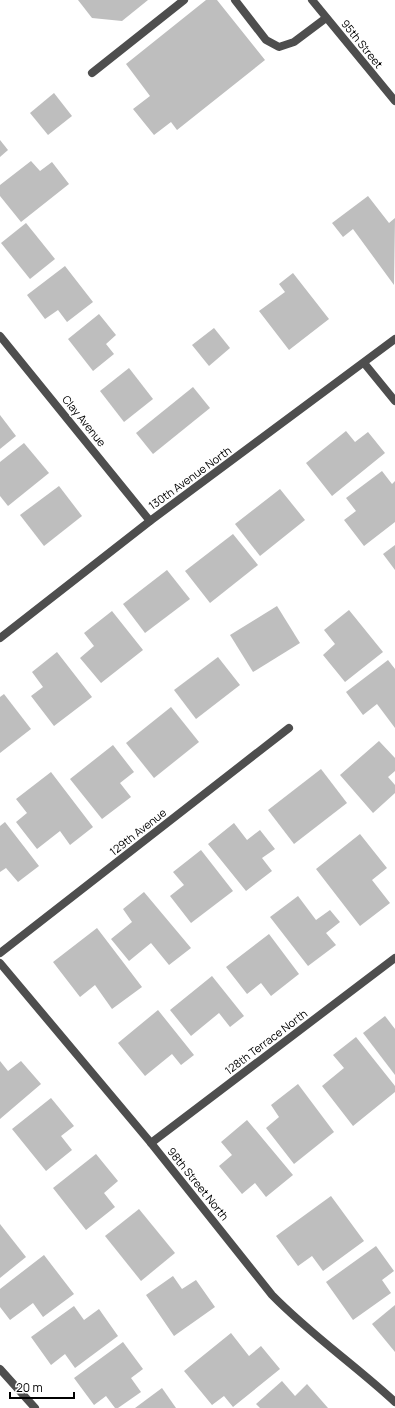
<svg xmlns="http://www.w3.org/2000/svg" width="395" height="1408" viewBox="0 0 395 1408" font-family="Manrope,sans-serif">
<rect width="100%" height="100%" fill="#fff"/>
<!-- building -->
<g fill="#bebebe">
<polygon points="78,0 148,0 122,21 92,18"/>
<polygon points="206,0 217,0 265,60 177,130 171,122 154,135 133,109 150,96 126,64"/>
<polygon points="54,93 72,116 48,135 30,113"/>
<polygon points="0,140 8,150 0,157"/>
<polygon points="31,161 40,171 52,162 69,184 21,222 0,196 0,185"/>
<polygon points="368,196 389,223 395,218 394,285 353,229 343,237 332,223"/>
<polygon points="26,223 55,259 30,279 1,243"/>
<polygon points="65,266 93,302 67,322 58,310 45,319 27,295"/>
<polygon points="293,273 329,319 289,350 259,311 285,292 279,284"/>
<polygon points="99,314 116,335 106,344 114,354 93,371 68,339"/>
<polygon points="214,328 230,348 209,366 192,345"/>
<polygon points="129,368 153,399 124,422 100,391"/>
<polygon points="193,387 210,408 153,454 136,433"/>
<polygon points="0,415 16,436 0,449"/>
<polygon points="346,431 355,442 368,432 385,453 332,496 306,463"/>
<polygon points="24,443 49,473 8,506 0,496 0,462"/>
<polygon points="382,471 392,484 395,481 395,522 364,546 344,520 356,511 346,498"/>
<polygon points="59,486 82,516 44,546 20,515"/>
<polygon points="280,489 305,520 260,556 235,524"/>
<polygon points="233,534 258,565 210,603 185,571"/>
<polygon points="395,545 395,570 383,554"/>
<polygon points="167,570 190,599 145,633 123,604"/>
<polygon points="277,606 300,643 253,672 230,635"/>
<polygon points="349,610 383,652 345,682 323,655 335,644 324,630"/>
<polygon points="112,611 143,650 101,683 80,658 94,646 84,633"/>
<polygon points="57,652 92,697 54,726 31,696 43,687 32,672"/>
<polygon points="218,657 240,685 196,719 174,690"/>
<polygon points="388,660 395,669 395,728 377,704 363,715 346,692"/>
<polygon points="4,694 31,729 0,753 0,697"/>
<polygon points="171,707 199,742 154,778 126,743"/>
<polygon points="379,741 395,758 395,771 388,777 395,785 395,793 373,813 340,775"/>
<polygon points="113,745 134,772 120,783 131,797 102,819 70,779"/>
<polygon points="321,769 347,803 294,844 268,810"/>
<polygon points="51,772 93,827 70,845 60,831 37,849 16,822 27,813 16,799"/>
<polygon points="5,822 39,866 18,882 6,868 0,872 0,826"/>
<polygon points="234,823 247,840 260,830 275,849 262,858 272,871 246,891 208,844"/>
<polygon points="360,834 387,868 372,880 390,903 360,926 316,869"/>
<polygon points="201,850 233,891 191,923 170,896 184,885 173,872"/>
<polygon points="144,892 191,948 169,965 151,943 129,961 111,939 132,922 123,909"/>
<polygon points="298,896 316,920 330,910 340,922 326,933 336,945 308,966 270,917"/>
<polygon points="97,928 142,987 112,1009 95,985 80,997 53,962"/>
<polygon points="269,934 299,974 271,996 261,983 247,994 226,967"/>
<polygon points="212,976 244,1016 230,1027 219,1013 191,1036 170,1010"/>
<polygon points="158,1010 194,1055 181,1065 172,1054 145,1076 118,1043"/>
<polygon points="385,1016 395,1029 395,1075 363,1033"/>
<polygon points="356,1037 395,1086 395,1092 353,1126 322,1086 344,1068 333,1055"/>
<polygon points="0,1061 8,1071 21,1061 41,1084 0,1119"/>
<polygon points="298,1084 334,1132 294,1164 266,1128 279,1117 271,1105"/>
<polygon points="51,1098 74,1126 61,1136 72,1150 46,1171 12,1129"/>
<polygon points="247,1120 293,1175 266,1197 255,1183 242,1194 219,1166 232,1155 221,1142"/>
<polygon points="96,1154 118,1181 104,1193 115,1207 86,1230 53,1188"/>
<polygon points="331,1196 364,1241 323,1271 312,1256 298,1266 276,1236"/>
<polygon points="139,1209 175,1253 141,1281 105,1236"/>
<polygon points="0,1224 26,1257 0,1278"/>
<polygon points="376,1246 394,1271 382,1280 391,1293 353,1320 326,1282"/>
<polygon points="44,1255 74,1294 43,1317 33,1303 10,1320 0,1307 0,1289"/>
<polygon points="173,1276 182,1289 196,1280 215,1307 174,1336 146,1295"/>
<polygon points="395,1305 395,1352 372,1324"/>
<polygon points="74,1306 84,1320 99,1309 118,1336 75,1368 65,1354 51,1365 31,1337"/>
<polygon points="231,1333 249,1356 261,1346 280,1369 233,1407 224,1396 212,1405 184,1371"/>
<polygon points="123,1342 143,1369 131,1378 141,1392 118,1408 115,1408 106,1396 94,1405 74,1378"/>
<polygon points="282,1381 295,1396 307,1384 328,1408 260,1408 256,1404"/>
<polygon points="162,1388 176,1408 135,1408"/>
</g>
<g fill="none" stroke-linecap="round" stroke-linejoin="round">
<!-- service -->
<g stroke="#4e4e4e" stroke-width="8">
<polyline points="235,0 266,40 279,47 294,42 326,18"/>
<polyline points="92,73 184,0"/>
</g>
<!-- minor -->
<g stroke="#4e4e4e" stroke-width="8">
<polyline points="312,0 395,101"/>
<polyline points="0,336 150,521"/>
<polyline points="364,363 395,401"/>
<polyline points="0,638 150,521 395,339"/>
<polyline points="0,953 289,728"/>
<path d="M0 963 151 1143 272 1295C310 1334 355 1365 395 1402"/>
<polyline points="151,1143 395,958"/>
<polyline points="0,1369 35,1408"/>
</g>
</g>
<g text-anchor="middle" stroke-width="3" stroke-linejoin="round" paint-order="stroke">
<!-- street labels -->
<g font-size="11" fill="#000" stroke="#fff">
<text transform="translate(362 44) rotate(51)" y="4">95th Street</text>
<text transform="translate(84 421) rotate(51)" y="4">Clay Avenue</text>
<text transform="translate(190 478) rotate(-36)" y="4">130th Avenue North</text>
<text transform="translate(138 832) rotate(-38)" y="4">129th Avenue</text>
<text transform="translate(266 1042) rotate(-37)" y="4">128th Terrace North</text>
<text transform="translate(198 1184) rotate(51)" y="4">98th Street North</text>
</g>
</g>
<!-- scale -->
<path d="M10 1392v6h64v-6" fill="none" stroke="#000000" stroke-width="2"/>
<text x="16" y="1392" font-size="12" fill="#000000" stroke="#ffffff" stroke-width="3" paint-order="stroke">20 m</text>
</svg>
